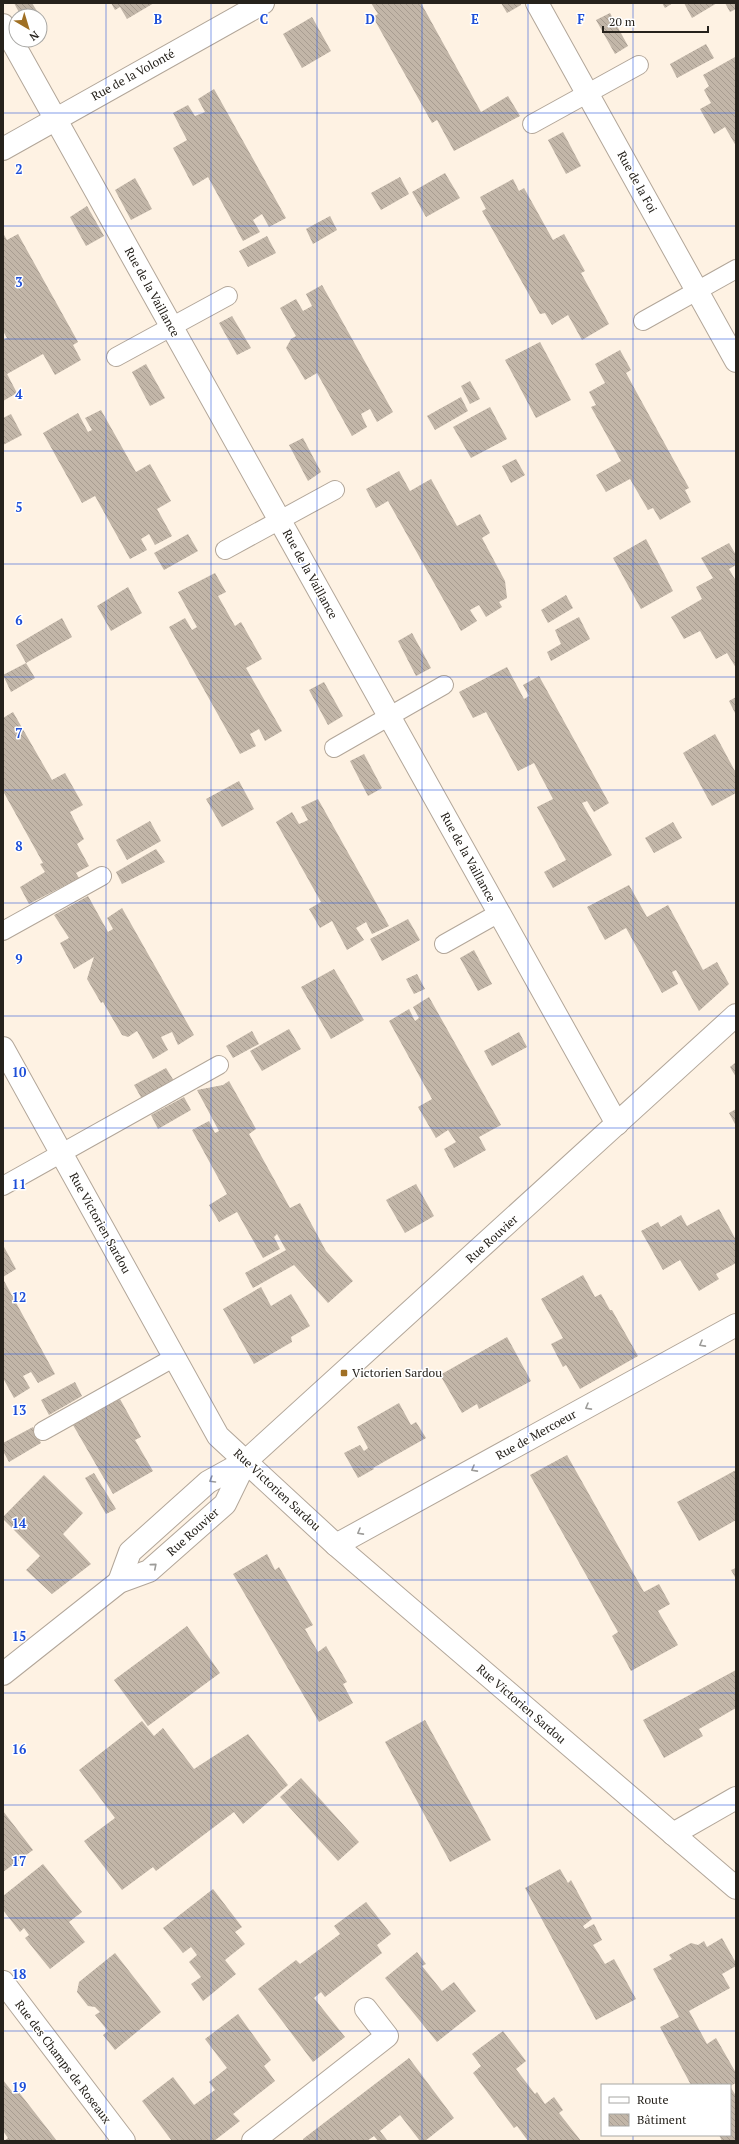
<svg xmlns="http://www.w3.org/2000/svg" width="739" height="2144" viewBox="0 0 739 2144" font-family="'PT Serif',serif">
<defs>
<pattern id="building-back-hatch" width="6" height="6" patternUnits="userSpaceOnUse"><rect width="6" height="6" fill="#c2b6a8"/><path d="M-1 5l2 2M0 0l6 6M5-1l2 2" fill="none" stroke="#a79c90"/></pattern>
</defs>
<rect width="100%" height="100%" fill="#fef2e3"/>
<!-- building -->
<g fill="url(#building-back-hatch)">
<polygon points="14,3 32,3 40,16 21,16"/>
<polygon points="111,3 154,3 127,19 120,7 115,10"/>
<polygon points="371,3 421,3 481,112 508,96 520,116 454,151 437,120 432,123 373,17 378,14"/>
<polygon points="501,3 520,3 521,5 507,13"/>
<polygon points="662,3 673,3 665,8"/>
<polygon points="684,3 717,3 692,18"/>
<polygon points="725,3 736,3 736,9 730,12"/>
<polygon points="610,13 628,46 615,54 596,20"/>
<polygon points="312,17 331,51 302,68 283,34"/>
<polygon points="706,44 714,58 677,78 670,64"/>
<polygon points="735,57 736,59 736,146 725,127 714,134 700,109 711,103 704,90 709,86 703,75"/>
<polygon points="214,89 286,218 269,227 262,214 253,220 260,232 243,241 208,177 193,186 173,148 187,140 173,113 188,105 195,116 205,112 198,99"/>
<polygon points="563,132 581,166 566,174 548,140"/>
<polygon points="445,173 460,198 426,217 412,192"/>
<polygon points="400,177 409,194 381,210 371,193"/>
<polygon points="135,178 152,209 131,220 115,190"/>
<polygon points="513,179 519,191 524,188 553,240 564,234 585,271 581,273 609,324 582,340 568,315 552,325 545,313 540,314 482,211 486,209 480,197"/>
<polygon points="87,206 104,236 86,246 70,217"/>
<polygon points="330,216 337,230 313,244 306,229"/>
<polygon points="3,233 7,240 18,234 78,342 73,345 81,360 55,375 43,354 7,374 17,393 3,401 3,340 7,338 3,331"/>
<polygon points="267,236 276,253 248,267 239,251"/>
<polygon points="322,285 393,412 377,422 370,409 361,414 367,427 352,436 317,373 305,380 286,348 291,339 296,336 280,308 296,299 303,311 312,306 306,294"/>
<polygon points="232,316 251,348 237,355 219,323"/>
<polygon points="540,342 571,400 536,418 505,360"/>
<polygon points="620,350 631,370 626,373 689,488 685,490 691,502 660,520 653,508 648,510 630,479 606,492 596,475 621,461 591,407 596,405 589,392 605,383 595,364"/>
<polygon points="146,364 165,398 150,406 132,372"/>
<polygon points="470,381 480,399 470,404 461,386"/>
<polygon points="461,397 468,411 435,430 427,416"/>
<polygon points="490,407 507,439 471,458 453,427"/>
<polygon points="101,410 136,472 150,464 171,501 157,509 172,536 155,545 149,534 141,539 147,550 130,559 95,496 82,503 43,433 78,413 88,432 92,430 85,418"/>
<polygon points="11,414 22,435 3,445 3,418"/>
<polygon points="303,438 321,472 308,481 289,445"/>
<polygon points="516,459 525,475 511,483 502,466"/>
<polygon points="399,471 410,491 431,479 457,526 480,514 490,533 482,538 505,581 507,598 499,602 502,607 486,617 479,605 470,610 477,621 461,631 388,501 376,508 366,489"/>
<polygon points="188,534 198,551 164,570 154,553"/>
<polygon points="646,539 673,591 641,609 613,558"/>
<polygon points="729,543 736,555 736,565 729,569 736,581 736,668 727,653 716,659 700,631 684,639 671,617 702,599 696,587 713,578 701,558"/>
<polygon points="215,573 226,592 218,596 235,626 241,622 262,659 246,668 282,731 265,741 259,729 250,734 256,746 240,754 169,627 185,618 192,630 197,627 178,592"/>
<polygon points="128,587 142,613 111,631 97,606"/>
<polygon points="566,595 573,608 548,623 541,610"/>
<polygon points="579,617 590,639 551,661 547,652 561,644 555,630"/>
<polygon points="62,618 72,637 26,663 35,678 11,692 3,675 26,663 16,645"/>
<polygon points="412,633 431,668 416,676 398,641"/>
<polygon points="507,667 524,699 529,696 523,685 539,676 609,803 594,812 587,801 582,803 612,855 553,888 544,872 566,860 537,807 553,799 534,763 518,771 486,712 473,718 459,692"/>
<polygon points="324,682 343,716 328,725 309,690"/>
<polygon points="736,697 736,715 729,701"/>
<polygon points="13,712 52,780 65,773 83,805 70,812 84,839 77,844 89,866 76,873 79,878 29,904 20,887 45,872 40,864 43,863 3,791 3,718"/>
<polygon points="715,734 736,773 736,793 712,806 683,753"/>
<polygon points="364,754 382,788 368,796 350,761"/>
<polygon points="239,781 254,809 222,827 206,799"/>
<polygon points="318,799 389,926 372,934 366,922 356,928 364,940 347,950 332,921 320,928 309,909 321,902 276,822 292,812 299,824 304,822 308,820 301,807"/>
<polygon points="150,821 161,841 127,860 116,840"/>
<polygon points="673,822 682,838 654,853 645,838"/>
<polygon points="156,849 165,862 122,884 116,872"/>
<polygon points="629,885 647,917 668,905 703,970 717,962 729,984 699,1011 676,970 672,972 678,984 662,993 626,928 605,940 587,907"/>
<polygon points="88,896 108,932 113,929 107,918 122,908 194,1035 178,1045 172,1032 161,1037 168,1050 153,1059 137,1031 128,1037 122,1035 103,1002 101,1003 87,979 94,957 74,969 60,943 69,938 54,915"/>
<polygon points="408,919 420,940 382,961 370,939"/>
<polygon points="474,950 492,984 478,991 460,958"/>
<polygon points="334,969 364,1020 331,1039 301,987"/>
<polygon points="417,974 425,989 414,994 406,979"/>
<polygon points="429,997 501,1125 479,1137 486,1150 454,1168 444,1149 456,1142 448,1130 436,1138 418,1107 432,1099 389,1021 409,1009 415,1021 419,1018 413,1007"/>
<polygon points="289,1029 301,1049 262,1071 250,1051"/>
<polygon points="252,1031 259,1044 233,1058 226,1046"/>
<polygon points="519,1032 527,1047 492,1066 484,1051"/>
<polygon points="736,1062 736,1077 730,1067"/>
<polygon points="166,1068 174,1081 142,1099 134,1085"/>
<polygon points="229,1081 256,1129 249,1134 290,1208 300,1203 326,1251 353,1281 328,1303 294,1265 253,1288 245,1273 286,1250 277,1234 274,1237 280,1249 263,1258 237,1212 219,1222 209,1205 227,1194 192,1130 209,1121 215,1133 219,1131 197,1090 223,1085"/>
<polygon points="184,1097 191,1110 158,1129 151,1115"/>
<polygon points="736,1109 736,1126 729,1113"/>
<polygon points="416,1184 434,1216 405,1233 386,1200"/>
<polygon points="719,1209 736,1240 736,1263 716,1274 719,1279 699,1291 680,1260 663,1270 641,1231 658,1222 661,1227 681,1215 687,1226"/>
<polygon points="3,1245 16,1269 3,1277"/>
<polygon points="583,1275 595,1297 601,1294 610,1310 612,1310 638,1356 580,1389 566,1365 563,1367 551,1344 563,1338 541,1299"/>
<polygon points="3,1279 55,1374 38,1383 31,1372 23,1376 30,1388 14,1398 3,1378"/>
<polygon points="261,1287 271,1306 291,1294 310,1326 291,1337 292,1342 254,1364 223,1309"/>
<polygon points="507,1337 531,1381 479,1409 477,1404 462,1413 440,1375"/>
<polygon points="75,1382 82,1396 49,1415 41,1400"/>
<polygon points="120,1399 141,1437 135,1440 153,1471 113,1494 73,1425"/>
<polygon points="399,1403 411,1425 416,1422 426,1438 373,1468 374,1469 358,1478 344,1453 360,1445 364,1451 368,1448 357,1427"/>
<polygon points="33,1427 41,1443 9,1462 3,1451 3,1443"/>
<polygon points="567,1455 644,1592 659,1584 670,1604 658,1611 678,1645 631,1671 612,1636 618,1632 530,1475"/>
<polygon points="736,1470 736,1520 699,1541 677,1502"/>
<polygon points="94,1473 116,1509 106,1514 85,1478"/>
<polygon points="44,1475 83,1513 63,1534 91,1564 52,1594 26,1570 40,1556 3,1519 3,1517"/>
<polygon points="267,1554 275,1570 279,1567 313,1625 305,1629 318,1652 326,1646 347,1682 343,1684 353,1703 319,1722 233,1574"/>
<polygon points="736,1568 736,1579 731,1570"/>
<polygon points="187,1626 220,1673 148,1726 114,1680"/>
<polygon points="736,1670 736,1708 699,1729 703,1736 664,1758 643,1720"/>
<polygon points="425,1720 491,1840 450,1862 385,1742"/>
<polygon points="142,1721 154,1736 163,1728 194,1769 248,1734 288,1785 243,1824 234,1812 156,1871 153,1867 122,1890 84,1841 115,1818 79,1770"/>
<polygon points="301,1778 359,1842 338,1861 280,1797"/>
<polygon points="3,1811 33,1850 3,1872"/>
<polygon points="43,1864 82,1912 69,1922 85,1942 50,1969 25,1938 29,1935 24,1928 20,1932 3,1910 3,1896"/>
<polygon points="560,1869 568,1883 571,1880 592,1919 583,1926 585,1929 594,1924 602,1940 593,1945 605,1964 614,1959 636,1999 596,2020 525,1888"/>
<polygon points="213,1889 242,1927 235,1932 245,1944 225,1960 236,1974 203,2001 191,1984 201,1977 189,1962 197,1955 191,1947 183,1953 163,1928"/>
<polygon points="366,1902 391,1934 377,1945 382,1953 325,1997 321,1992 314,1998 345,2037 313,2062 258,1989 296,1960 300,1964 340,1934 334,1926"/>
<polygon points="722,1938 736,1963 736,1966 722,1974 730,1988 689,2011 707,2044 716,2038 736,2073 736,2083 730,2086 736,2096 736,2141 722,2141 719,2135 730,2135 730,2085 691,2085 660,2027 679,2017 653,1969 672,1959 669,1955 691,1943 698,1945 704,1941 707,1947"/>
<polygon points="417,1952 426,1964 422,1966 442,1991 454,1982 476,2011 437,2042 385,1978"/>
<polygon points="115,1953 161,2012 115,2050 103,2035 108,2031 95,2015 100,2012 95,2007 88,2006 77,1992 79,1982"/>
<polygon points="238,2014 271,2060 264,2066 275,2081 233,2114 240,2121 214,2141 172,2141 142,2101 173,2077 194,2105 215,2090 209,2082 227,2068 205,2039"/>
<polygon points="503,2031 526,2061 516,2069 535,2094 537,2092 545,2104 554,2097 563,2110 559,2113 581,2141 528,2141 517,2126 514,2128 473,2073 481,2066 472,2054"/>
<polygon points="409,2058 454,2118 425,2141 420,2141 400,2115 380,2131 387,2140 385,2141 378,2141 374,2136 367,2141 304,2141 303,2139"/>
<polygon points="3,2080 14,2094 18,2091 57,2141 4,2141 8,2138 3,2131"/>
</g>
<g fill="none" stroke-linecap="round" stroke-linejoin="round">
<!-- service casing -->
<g stroke="#b2a699" stroke-width="20">
<g id="service">
<polyline points="532,124 639,65"/>
<polyline points="643,321 736,269"/>
<polyline points="116,357 228,296"/>
<polyline points="225,550 335,490"/>
<polyline points="334,748 444,685"/>
<polyline points="3,931 102,876"/>
<polyline points="444,944 499,913"/>
<polyline points="3,1186 219,1065"/>
<polyline points="43,1431 175,1357"/>
</g>
</g>
<!-- minor casing -->
<g stroke="#b2a699" stroke-width="24">
<g id="minor">
<polyline points="537,3 736,361"/>
<polyline points="3,25 617,1124"/>
<polyline points="3,149 263,3"/>
<polyline points="3,1048 218,1436 336,1545 736,1888"/>
<polyline points="336,1545 736,1325"/>
<polyline points="119,1582 130,1552 208,1482 246,1461 736,1015"/>
<polyline points="3,1674 119,1582 149,1571 225,1504 246,1461"/>
<polyline points="673,1834 736,1798"/>
<polyline points="3,1982 124,2141"/>
<polyline points="253,2141 387,2036 366,2009"/>
</g>
</g>
<!-- service -->
<use href="#service" stroke="#fff" stroke-width="18"/>
<!-- minor -->
<use href="#minor" stroke="#fff" stroke-width="22"/>
</g>
<!-- one-way arrows -->
<defs><path id="oneway-chevron" d="M-2-3.5L2.5 0L-2 3.5" fill="none" stroke-width="1.6" stroke-linecap="round" stroke-linejoin="round"/></defs>
<g stroke="#9d9c99">
<use href="#oneway-chevron" transform="translate(702 1344) rotate(151)"/>
<use href="#oneway-chevron" transform="translate(588 1407) rotate(151)"/>
<use href="#oneway-chevron" transform="translate(474 1469) rotate(151)"/>
<use href="#oneway-chevron" transform="translate(212 1480) rotate(149)"/>
<use href="#oneway-chevron" transform="translate(360 1532) rotate(151)"/>
<use href="#oneway-chevron" transform="translate(154 1566) rotate(-41)"/>
</g>
<!-- grid -->
<path fill="none" stroke="#1d4ed8" stroke-width="1" stroke-opacity="0.55" d="M106 3V2141M211 3V2141M317 3V2141M422 3V2141M528 3V2141M633 3V2085M3 113H736M3 226H736M3 339H736M3 451H736M3 564H736M3 677H736M3 790H736M3 903H736M3 1016H736M3 1128H736M3 1241H736M3 1354H736M3 1467H736M3 1580H736M3 1693H736M3 1805H736M3 1918H736M3 2031H736M633 2135V2141"/>
<!-- markers -->
<rect fill="#a07024" stroke="#fff" stroke-width="1.5" x="340" y="1369" width="8" height="8" rx="2"/>
<g text-anchor="middle" stroke-width="3" stroke-linejoin="round" paint-order="stroke">
<!-- street labels -->
<g font-size="12" fill="#26221c" stroke="#fff">
<text transform="translate(133 75) rotate(-29)" y="4">Rue de la Volonté</text>
<text transform="translate(637 182) rotate(61)" y="4">Rue de la Foi</text>
<text transform="translate(152 292) rotate(61)" y="4">Rue de la Vaillance</text>
<text transform="translate(310 574) rotate(61)" y="4">Rue de la Vaillance</text>
<text transform="translate(468 857) rotate(61)" y="4">Rue de la Vaillance</text>
<text transform="translate(100 1223) rotate(61)" y="4">Rue Victorien Sardou</text>
<text transform="translate(492 1239) rotate(-42)" y="4">Rue Rouvier</text>
<text transform="translate(536 1435) rotate(-29)" y="4">Rue de Mercoeur</text>
<text transform="translate(277 1490) rotate(43)" y="4">Rue Victorien Sardou</text>
<text transform="translate(193 1532) rotate(-42)" y="4">Rue Rouvier</text>
<text transform="translate(521 1704) rotate(41)" y="4">Rue Victorien Sardou</text>
<text transform="translate(63 2062) rotate(53)" y="4">Rue des Champs de Roseaux</text>
</g>
<!-- poi labels -->
<g font-size="12" fill="#26221c" stroke="#fff" text-anchor="start">
<text x="352" y="1377">Victorien Sardou</text>
</g>
</g>
<g font-size="13" text-anchor="middle" font-weight="bold" fill="#1d4ed8" stroke="#fff" stroke-width="3" stroke-linejoin="round" paint-order="stroke">
<text x="158" y="24">B</text>
<text x="264" y="24">C</text>
<text x="370" y="24">D</text>
<text x="475" y="24">E</text>
<text x="581" y="24">F</text>
<text x="19" y="174">2</text>
<text x="19" y="287">3</text>
<text x="19" y="399">4</text>
<text x="19" y="512">5</text>
<text x="19" y="625">6</text>
<text x="19" y="738">7</text>
<text x="19" y="851">8</text>
<text x="19" y="964">9</text>
<text x="19" y="1077">10</text>
<text x="19" y="1189">11</text>
<text x="19" y="1302">12</text>
<text x="19" y="1415">13</text>
<text x="19" y="1528">14</text>
<text x="19" y="1641">15</text>
<text x="19" y="1754">16</text>
<text x="19" y="1866">17</text>
<text x="19" y="1979">18</text>
<text x="19" y="2092">19</text>
</g>
<!-- border -->
<rect width="739" height="2144" fill="none" stroke="#26221c" stroke-width="8"/>
<!-- legend -->
<rect x="601" y="2084" width="130" height="52" fill="#ffffff" stroke="#a8a7a4"/>
<rect x="609" y="2097" width="20" height="6" fill="#ffffff" stroke="#a8a7a4"/>
<text x="637" y="2104" font-size="12" fill="#26221c">Route</text>
<rect x="609" y="2114" width="20" height="12" fill="url(#building-back-hatch)" stroke="#a8a7a4"/>
<text x="637" y="2124" font-size="12" fill="#26221c">Bâtiment</text>
<!-- north arrow -->
<g transform="translate(28 28) rotate(142)"><circle r="19" fill="#ffffff" stroke="#a8a7a4"/>
<path d="M0-3L7 15L0 10L-7 15Z" fill="#a07024"/>
<text y="-6" font-size="11" font-weight="bold" text-anchor="middle" fill="#26221c">N</text>
</g>
<!-- scale -->
<path d="M603 26v6h105v-6" fill="none" stroke="#26221c" stroke-width="2"/>
<text x="609" y="26" font-size="12" fill="#26221c" stroke="#ffffff" stroke-width="3" paint-order="stroke">20 m</text>
</svg>
